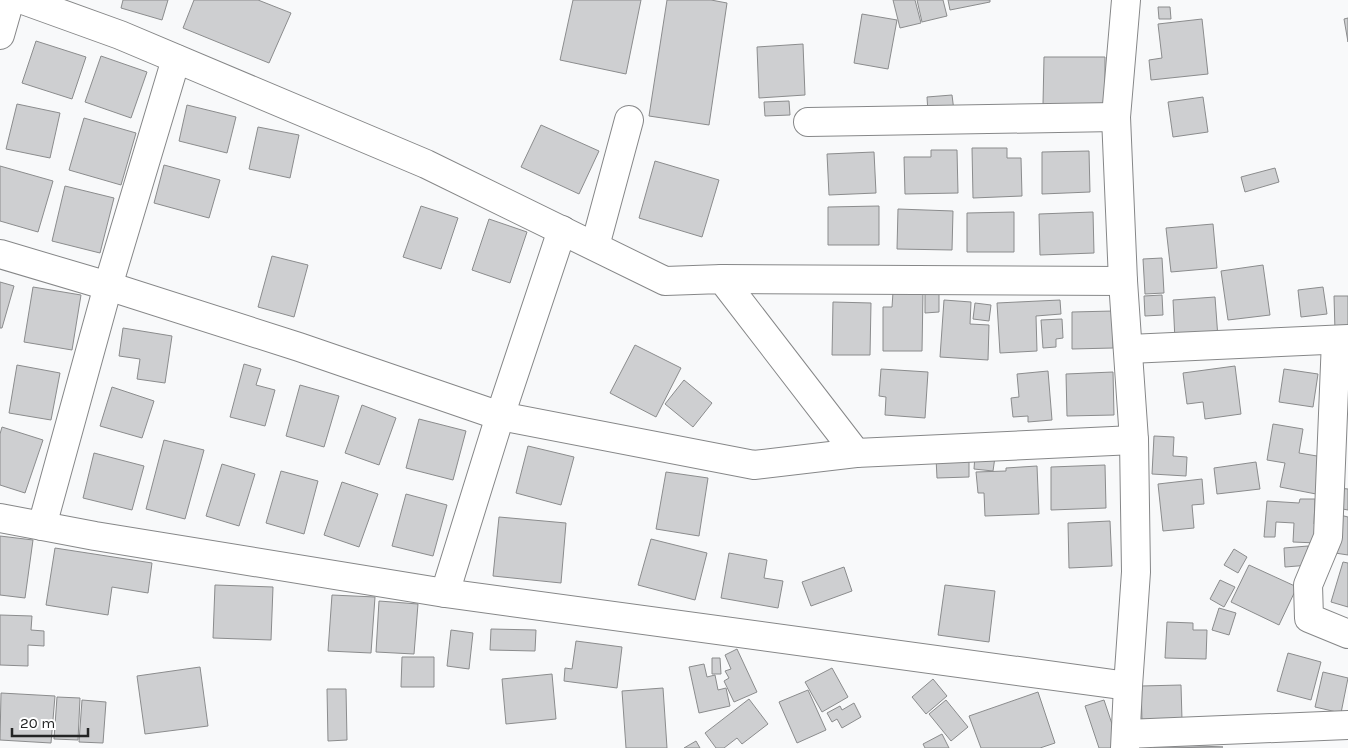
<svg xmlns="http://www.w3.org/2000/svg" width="1348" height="748" viewBox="0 0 1348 748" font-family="Karla,sans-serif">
<rect width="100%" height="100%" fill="#f8f9fa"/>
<!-- building -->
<g fill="#cecfd1" stroke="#8b8c8d">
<polygon points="123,0 168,0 162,20 121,8"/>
<polygon points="194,0 258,0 291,13 269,63 183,28"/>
<polygon points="573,0 641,0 626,74 560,60"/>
<polygon points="667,0 711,0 727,3 709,125 649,116"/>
<polygon points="893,0 915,0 921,23 900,28"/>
<polygon points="917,0 943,0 947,16 922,22"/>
<polygon points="948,0 990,0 990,2 950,10"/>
<polygon points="1158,7 1170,7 1171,19 1159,19"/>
<polygon points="862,14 897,20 888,69 854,63"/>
<polygon points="1348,18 1348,42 1344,19"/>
<polygon points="1202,19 1208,74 1151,80 1149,60 1162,58 1158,24"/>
<polygon points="36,41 86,57 72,99 22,83"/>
<polygon points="803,44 805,95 759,98 757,47"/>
<polygon points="101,56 147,72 131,118 85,102"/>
<polygon points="1044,57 1105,57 1105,104 1043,104"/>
<polygon points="952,95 954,111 928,113 927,97"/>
<polygon points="1203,97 1208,132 1173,137 1168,102"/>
<polygon points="789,101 790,115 765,116 764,102"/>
<polygon points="17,104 60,113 50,158 6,149"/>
<polygon points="187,105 236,117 227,153 179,141"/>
<polygon points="84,118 136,133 121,185 69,170"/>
<polygon points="541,125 599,151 579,194 521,167"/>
<polygon points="258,127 299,135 290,178 249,169"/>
<polygon points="972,148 1007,148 1007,158 1021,158 1022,196 973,198"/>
<polygon points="931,150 957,150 958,193 905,194 904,157 931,157"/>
<polygon points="1089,151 1090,192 1042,194 1042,152"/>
<polygon points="874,152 876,193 829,195 827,154"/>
<polygon points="655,161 719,180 702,237 639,218"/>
<polygon points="164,165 220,180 209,218 154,203"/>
<polygon points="0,166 53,181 38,232 0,221"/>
<polygon points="1275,168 1279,182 1245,192 1241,177"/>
<polygon points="65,186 114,198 100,253 52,241"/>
<polygon points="421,206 458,218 441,269 403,257"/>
<polygon points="879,206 879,245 828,245 828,207"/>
<polygon points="898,209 953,211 952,250 897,249"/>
<polygon points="1014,212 1014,252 967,252 967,213"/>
<polygon points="1093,212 1094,253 1040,255 1039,214"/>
<polygon points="489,219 527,232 510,283 472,270"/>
<polygon points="1213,224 1217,268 1171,272 1166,228"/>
<polygon points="272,256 308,265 294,317 258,307"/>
<polygon points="1162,258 1164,293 1145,294 1143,259"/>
<polygon points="1263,265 1270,315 1228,320 1221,271"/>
<polygon points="0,282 14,286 2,328 0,328"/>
<polygon points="33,287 81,295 72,350 24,342"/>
<polygon points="1323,287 1327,314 1301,317 1298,290"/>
<polygon points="893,292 923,292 922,351 883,351 883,307 892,307"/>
<polygon points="939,292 939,312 925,313 925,293"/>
<polygon points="1162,295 1163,315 1145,316 1144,296"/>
<polygon points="1334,296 1348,296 1348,331 1335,331"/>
<polygon points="1215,297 1218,338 1175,340 1173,300"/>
<polygon points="944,300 971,302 970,324 989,325 988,360 940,357"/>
<polygon points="1060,300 1061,314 1036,316 1037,351 1000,353 997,303"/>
<polygon points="833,302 871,303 870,355 832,355"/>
<polygon points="975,303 991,305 989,321 973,319"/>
<polygon points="1113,311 1113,348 1072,349 1072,312"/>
<polygon points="1062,319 1063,338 1056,339 1056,347 1043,348 1041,320"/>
<polygon points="123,328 172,336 165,383 137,379 140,359 119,356"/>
<polygon points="635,345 681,368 656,417 610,393"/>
<polygon points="244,364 261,369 256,385 275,390 265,426 230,417"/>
<polygon points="17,365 60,373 51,420 9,413"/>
<polygon points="1235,366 1241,414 1205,419 1203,402 1187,404 1183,373"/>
<polygon points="881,369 928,372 925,418 885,415 886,397 879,396"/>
<polygon points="1284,369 1318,374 1313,407 1279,402"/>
<polygon points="1048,371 1052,420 1028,422 1028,416 1013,417 1011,398 1019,397 1017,374"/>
<polygon points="1113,372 1114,415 1067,416 1066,374"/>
<polygon points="684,380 712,403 693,427 665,404"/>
<polygon points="300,385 339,396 324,447 286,436"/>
<polygon points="112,387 154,401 142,438 100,426"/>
<polygon points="362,405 396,418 379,465 345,453"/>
<polygon points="419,419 466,431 453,480 406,468"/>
<polygon points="1273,424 1303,429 1299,453 1323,457 1316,494 1280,487 1285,463 1267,460"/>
<polygon points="2,427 43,440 25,493 0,485 0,434"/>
<polygon points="1154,436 1174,437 1173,456 1187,457 1186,476 1152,474"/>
<polygon points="164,440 204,450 185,519 146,509"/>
<polygon points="528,446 574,457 561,505 516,493"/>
<polygon points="94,453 144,466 132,510 83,498"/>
<polygon points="975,455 995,457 993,471 974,469"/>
<polygon points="936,458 969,458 969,477 937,478"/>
<polygon points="1256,462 1260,489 1217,494 1214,468"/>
<polygon points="222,464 255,474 239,526 206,516"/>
<polygon points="1105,465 1106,508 1051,510 1051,467"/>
<polygon points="1037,466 1039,514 985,516 984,493 978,493 976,472 1006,471 1006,468"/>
<polygon points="281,471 318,481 304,534 266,523"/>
<polygon points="666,472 708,478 699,536 656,529"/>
<polygon points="1202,479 1204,504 1192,505 1194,528 1163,531 1158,484"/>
<polygon points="342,482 378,494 359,547 324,535"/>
<polygon points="1339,488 1348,489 1348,510 1337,508"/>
<polygon points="406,494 447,505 433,556 392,546"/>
<polygon points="1300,499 1315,499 1314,524 1318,525 1317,543 1293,542 1294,523 1276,522 1275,537 1264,537 1267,501 1299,503"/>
<polygon points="1340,515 1348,517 1348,555 1335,553"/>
<polygon points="499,517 566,523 561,583 493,576"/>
<polygon points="1110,521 1112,566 1069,568 1068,523"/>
<polygon points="0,536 33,540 25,598 0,595"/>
<polygon points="651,539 707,553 695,600 638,585"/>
<polygon points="1308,546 1310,565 1285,567 1284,548"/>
<polygon points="55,548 152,563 148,593 112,587 108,615 46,605"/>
<polygon points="1234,549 1247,557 1238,573 1224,565"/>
<polygon points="729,553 767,560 764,578 783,581 778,608 721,598"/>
<polygon points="1343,562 1348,563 1348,607 1331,602"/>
<polygon points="1249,565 1297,587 1279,625 1231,602"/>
<polygon points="844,567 852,591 811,606 802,582"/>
<polygon points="1220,580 1235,587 1224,607 1210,599"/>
<polygon points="215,585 273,587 271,640 213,638"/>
<polygon points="945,585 995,591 989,642 938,635"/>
<polygon points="332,595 375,597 371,653 328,651"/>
<polygon points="379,601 418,604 414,654 376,652"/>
<polygon points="1219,608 1236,613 1229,635 1212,630"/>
<polygon points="0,615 32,616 31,630 44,631 44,646 28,645 28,666 0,665"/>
<polygon points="1167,622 1193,623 1193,630 1207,630 1206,659 1165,658"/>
<polygon points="491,629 536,630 535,651 490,650"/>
<polygon points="451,630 473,633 469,669 447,666"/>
<polygon points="576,641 622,647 617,688 564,681 565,668 572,669"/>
<polygon points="737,649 757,692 734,702 724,681 729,678 725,671 731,669 725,655"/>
<polygon points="1288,653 1321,662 1311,700 1277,691"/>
<polygon points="402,657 434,657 434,687 401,687"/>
<polygon points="712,658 720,658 721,674 712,674"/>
<polygon points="704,664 707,677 715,675 718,690 726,688 730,706 699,713 689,667"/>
<polygon points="200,667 208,726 145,734 137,676"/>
<polygon points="832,668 848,697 822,712 805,682"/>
<polygon points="1323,672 1348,678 1341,713 1315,707"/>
<polygon points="552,674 556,719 506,724 502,679"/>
<polygon points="933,679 947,696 926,714 912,697"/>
<polygon points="1181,685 1182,720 1142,721 1141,686"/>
<polygon points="663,688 667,748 626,748 622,691"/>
<polygon points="327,689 346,689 347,740 328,741"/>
<polygon points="808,690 826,730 797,743 779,702"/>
<polygon points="1038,692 1055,743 1040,748 981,748 969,716"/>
<polygon points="1,693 55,696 51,743 0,740"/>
<polygon points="57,697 80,698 78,740 54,739"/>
<polygon points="749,699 768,724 742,744 737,738 724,748 716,748 705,733"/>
<polygon points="82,700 106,702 103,743 79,742"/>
<polygon points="946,700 968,727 951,741 929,714"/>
<polygon points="1104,700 1120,748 1099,748 1085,706"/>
<polygon points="854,703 861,717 842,728 837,719 832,722 827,713 840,706 842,710"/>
<polygon points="942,734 949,748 925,748 923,744"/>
<polygon points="696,741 700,748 684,748"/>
<polygon points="1154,744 1223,747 1154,748"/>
</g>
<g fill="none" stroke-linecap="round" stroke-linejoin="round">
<!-- street casing -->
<g stroke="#868788" stroke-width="30">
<g id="street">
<polyline points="0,35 10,0"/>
<polyline points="808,122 1116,117"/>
<polyline points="595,246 629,120"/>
<polyline points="0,254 108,286 299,347 500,416 754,465 856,453"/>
<polyline points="722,279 1123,281"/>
<polyline points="1336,340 1328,537 1308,585 1309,618 1348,634"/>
<polyline points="1129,349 1348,339"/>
<polyline points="0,518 95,536 445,593 1128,686"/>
<polyline points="42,526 108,286 176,59"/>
<polyline points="445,593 500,416 562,230"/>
<polyline points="1126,734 1348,725"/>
<polyline points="1125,748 1128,686 1136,572 1134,440 1123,281 1116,117 1126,0"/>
</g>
</g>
<!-- secondary casing -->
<g stroke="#868788" stroke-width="30">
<polyline id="secondary" points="23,0 120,35 426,164 665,281 722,279 856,453 1134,440"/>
</g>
<!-- street -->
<use href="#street" stroke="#fff" stroke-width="28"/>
<!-- secondary -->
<use href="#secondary" stroke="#fff" stroke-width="28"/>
</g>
<!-- scale -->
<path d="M12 728v8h76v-8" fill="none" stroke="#242525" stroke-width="2.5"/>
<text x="20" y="728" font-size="15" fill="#242525" stroke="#ffffff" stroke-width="4" paint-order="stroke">20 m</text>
</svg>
